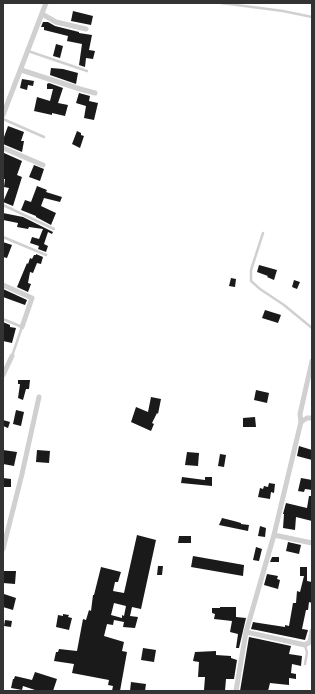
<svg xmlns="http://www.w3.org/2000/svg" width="315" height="694" viewBox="0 0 315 694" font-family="'Fira Sans',sans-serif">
<rect width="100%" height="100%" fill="#fff"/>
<!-- building -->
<g fill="#1a1a1a" fill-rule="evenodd">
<polygon points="73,11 93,16 91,25 71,21"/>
<polygon points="43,22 48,22 55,26 79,32 79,33 92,35 89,50 95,51 93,59 86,58 85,67 79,65 82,44 67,41 68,36 44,30 44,27 41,27"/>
<polygon points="56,44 63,46 60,58 53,56"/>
<polygon points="51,68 63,69 78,73 76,84 50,75"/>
<polygon points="22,79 34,81 33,86 28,85 27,90 20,88"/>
<polygon points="49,83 63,88 58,103 68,105 65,116 52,113 52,115 34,111 37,97 50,101 53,89 47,89 47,84"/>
<polygon points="79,93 90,96 89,101 98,103 94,120 84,118 86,106 76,103"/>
<polygon points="8,126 24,132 21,141 24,141 22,152 3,144 3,136 4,137"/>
<polygon points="77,131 81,133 81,135 84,136 80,148 72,144"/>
<polygon points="4,153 22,161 17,175 22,177 13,206 3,202 9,188 4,187 5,179 3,179"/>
<polygon points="34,165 44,169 40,181 29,177"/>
<polygon points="37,186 47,190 46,192 62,197 60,202 44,198 41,206 56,213 51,225 36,217 36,216 21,210 25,200 31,202"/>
<polygon points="3,213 23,217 53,232 52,234 48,232 44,244 48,246 46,252 38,249 39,246 30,243 32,237 39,239 43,229 29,227 28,229 17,227 18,223 3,220"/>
<polygon points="3,242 12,245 7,258 3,257"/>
<polygon points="36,254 43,257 41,264 37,263 33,273 30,272 28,283 31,284 28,292 17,287 27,263 28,264 30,258 32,259 34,255 36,255"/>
<polygon points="259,265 277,270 274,280 267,277 268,276 257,272"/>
<polygon points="231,278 236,279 235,287 229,286"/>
<polygon points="294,280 300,282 297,289 292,287"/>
<polygon points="3,289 27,300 25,305 3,297"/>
<polygon points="265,310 281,315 278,323 262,318"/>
<polygon points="3,322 10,325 10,327 16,328 12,343 3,341"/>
<polygon points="18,380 30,380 29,389 26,389 23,400 18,398 20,384 18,384"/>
<polygon points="256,390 269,393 267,403 254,400"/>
<polygon points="151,397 161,399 158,414 157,413 152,423 154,424 151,431 131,422 136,407 148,412"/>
<polygon points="16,410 24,412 21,426 13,424"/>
<polygon points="255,417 256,427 243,427 243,418"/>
<polygon points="3,420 10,422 8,428 3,426"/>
<polygon points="299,446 312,450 312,460 297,456"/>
<polygon points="3,450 17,452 14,466 3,464 4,458 3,458"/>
<polygon points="37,450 50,451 49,463 36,462"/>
<polygon points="187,452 199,453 198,466 185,465"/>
<polygon points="220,454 226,455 224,467 218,466"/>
<polygon points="182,477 205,480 205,477 212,477 212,486 181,483"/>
<polygon points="3,478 11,479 11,487 3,487"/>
<polygon points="301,478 312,480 312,490 305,489 304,492 298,491"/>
<polygon points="269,483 275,484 274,493 271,492 270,499 258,497 260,488 263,489 264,486 268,487"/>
<polygon points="309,496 312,496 312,521 296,517 295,530 283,528 284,514 283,514 286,503 307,508"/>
<polygon points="222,518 234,521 241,523 241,524 249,525 248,531 219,525"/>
<polygon points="260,526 266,528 265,537 258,536"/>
<path d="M137 535 156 540 141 609 132 607 130 616 138 617 135 628 123 627 124 622 114 620 113 625 107 624 104 636 124 642 122 651 127 652 120 691H112L113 686 108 685 109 680 72 673 74 664 54 661 56 652H58L59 649 77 651 83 619 86 620 89 610 91 611 93 595H94L101 567 121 572 118 582H115L113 591 124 593ZM114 603 126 606 124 616 122 615V618L111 615Z"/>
<polygon points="179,536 191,536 191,543 178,543"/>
<polygon points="288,542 301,545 299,554 286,551"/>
<polygon points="256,547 262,549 259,561 253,560"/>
<polygon points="193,556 244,565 243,576 191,567"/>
<polygon points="272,557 279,557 279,562 270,562"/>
<polygon points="158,566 163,566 162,575 157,575"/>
<polygon points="300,567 307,567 307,581 312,582 312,603 309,602 308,610 306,610 302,629 308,630 305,640 251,629 253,622 285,627 285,625 289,626 293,603 296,603 297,591 300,592 304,576 300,576"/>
<polygon points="3,571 16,571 15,584 3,583"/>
<polygon points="267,574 278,576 277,579 280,580 278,589 264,585"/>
<polygon points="4,594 16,598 13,610 3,607"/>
<polygon points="220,607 236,607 236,617 246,618 239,648 236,648 238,634 230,632 232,621 214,619 215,614 212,613 212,608 220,608"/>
<polygon points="63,614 69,615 68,617 72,618 69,630 56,627 58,615 63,616"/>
<polygon points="5,620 12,621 11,627 4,626"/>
<polygon points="249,637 291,646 289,654 302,656 301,666 292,664 291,673 296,674 296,679 289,678 289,685 270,683 268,691 240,691"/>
<polygon points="143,648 156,650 154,662 141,660"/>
<polygon points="216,651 216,655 231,656 231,658 237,660 234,679 226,679 225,691 204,690 205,677 198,677 199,662 193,661 195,652"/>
<polygon points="35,672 57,679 53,691 38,691 23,686 22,690 11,688 13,679 14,679 15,676 32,680"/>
<polygon points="131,682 146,684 145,691 130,691"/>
</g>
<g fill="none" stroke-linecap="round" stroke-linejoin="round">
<!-- service -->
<g stroke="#d0d0d0" stroke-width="2.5">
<polyline points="221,3 283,11 312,17"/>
<polyline points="28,51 87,71"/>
<polyline points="3,119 44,137"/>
<polyline points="3,205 54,229"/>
<polyline points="263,233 251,270 251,281 260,289 284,305 312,328"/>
<polyline points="3,237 46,255"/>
<polyline points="3,319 22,327 12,356"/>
<polyline points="305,664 307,653 305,645"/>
</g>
<!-- minor -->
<g stroke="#d0d0d0" stroke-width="5">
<polyline points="42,14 56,22 86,29"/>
<polyline points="21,70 80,89 95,93"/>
<polyline points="3,115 46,3"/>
<polyline points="3,148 43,165"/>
<polyline points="3,285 32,298 22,327"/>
<polyline points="3,375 12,356"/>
<polyline points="301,422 300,414 312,361"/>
<polyline points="274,535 312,543"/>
<polyline points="3,549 22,474 39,397"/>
<polyline points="246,632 305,645 310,642 312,631"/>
<polyline points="236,691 246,632 274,535 299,430 301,422 307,418 312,418"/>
</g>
</g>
<!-- border -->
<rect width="315" height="694" fill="none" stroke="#333333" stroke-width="8"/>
</svg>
